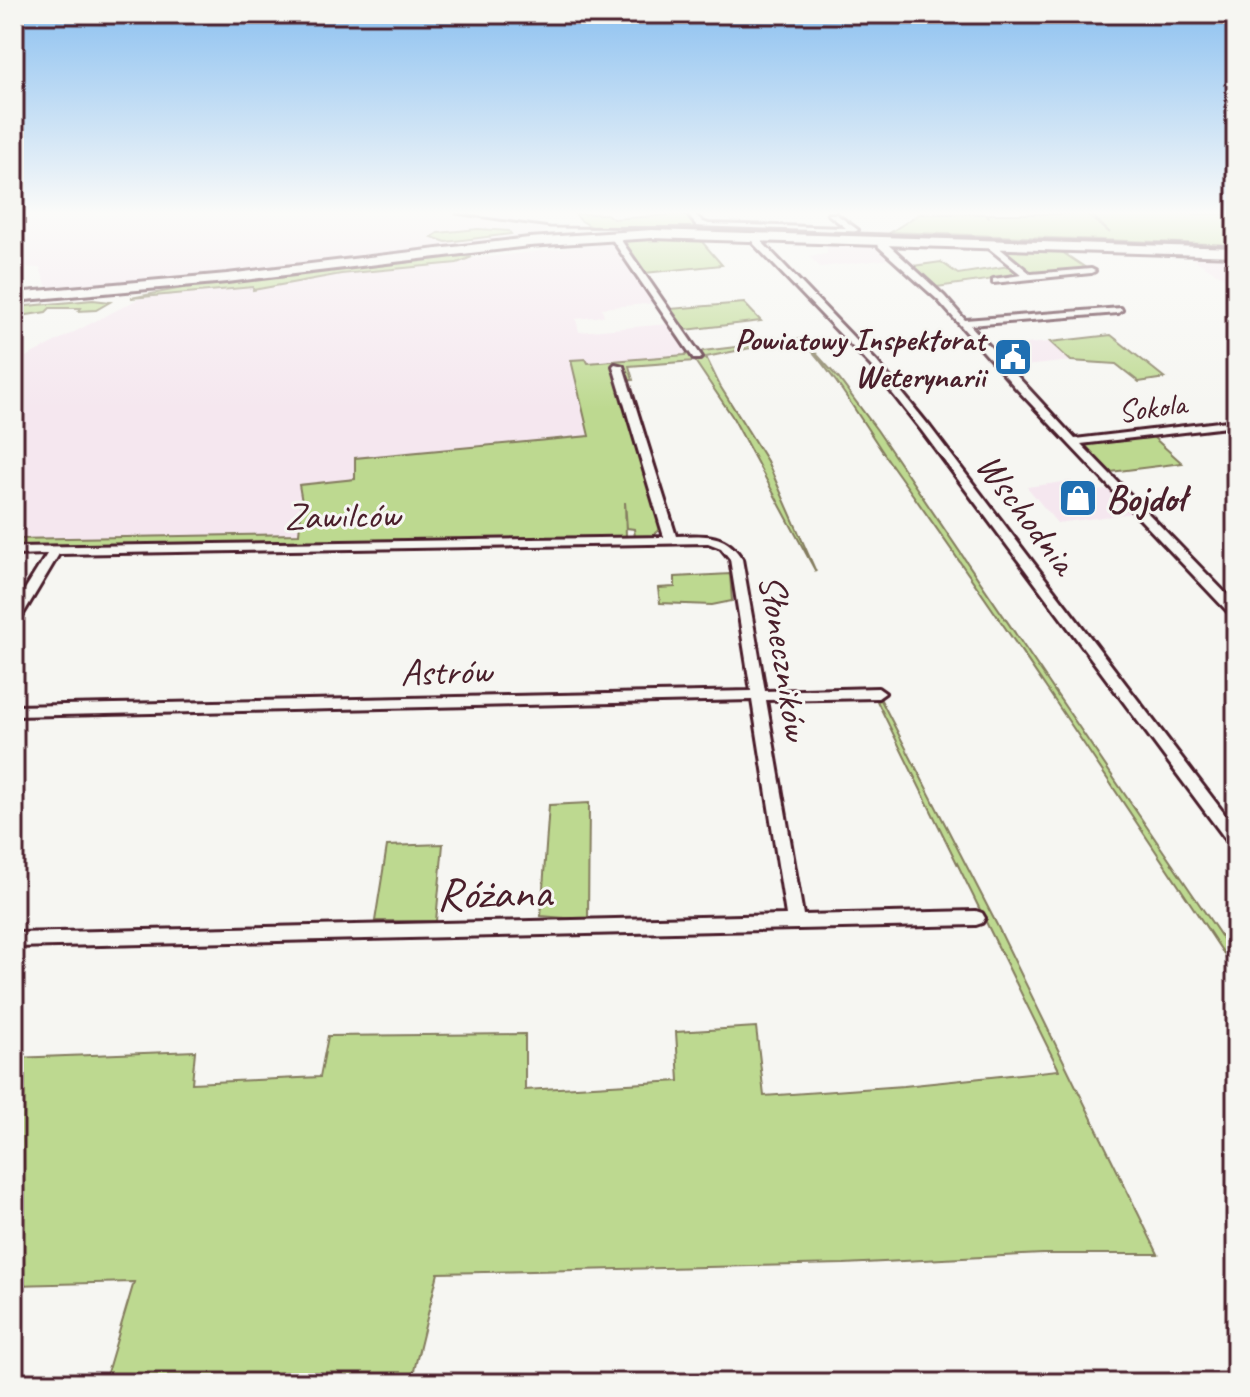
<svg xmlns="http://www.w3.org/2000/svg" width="1250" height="1397" viewBox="0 0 1250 1397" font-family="Caveat,sans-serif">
<rect width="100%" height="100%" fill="#f6f6f2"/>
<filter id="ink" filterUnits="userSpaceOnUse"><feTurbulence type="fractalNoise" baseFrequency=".0125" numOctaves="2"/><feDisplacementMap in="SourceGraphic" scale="16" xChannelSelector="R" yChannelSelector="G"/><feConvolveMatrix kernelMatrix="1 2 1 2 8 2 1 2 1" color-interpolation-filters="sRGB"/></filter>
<g filter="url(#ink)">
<!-- built -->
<g fill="#f5e7ef">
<polygon points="14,214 511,214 517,222 545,223 547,230 543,234 56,291 47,288 40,268 14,267"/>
<polygon points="827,242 873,245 891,259 820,267 809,256 827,254"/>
<polygon points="612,243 656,303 602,308 604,316 576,319 579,332 668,324 688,352 686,355 601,362 639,499 302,502 299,534 14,539 14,363 144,296"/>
<polygon points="1188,256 1236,257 1236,285"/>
<polygon points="1050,342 1071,361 1007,368 989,347"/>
<polygon points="1071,481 1083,493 1112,489 1134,513 1057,523 1027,487"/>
</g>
<!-- green -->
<g fill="#bdd990" stroke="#847c5e" stroke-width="2">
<polygon points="575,214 607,214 613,219 685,214 701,227 592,227 580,220"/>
<polygon points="919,214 986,214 989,218 988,214 1086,214 1110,233 1091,214 1236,214 1236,245 891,232"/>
<polygon points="478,229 509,231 511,234 446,242 432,237 438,233"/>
<polygon points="698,237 722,265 645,273 620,241"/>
<polygon points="997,248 1059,250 1089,270 1029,274"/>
<polygon points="453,255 472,257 457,263 341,274 253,290 253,287 131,298 198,285"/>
<polygon points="941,262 958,274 1009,266 1023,275 937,287 913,266"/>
<polygon points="93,300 110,302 96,310 79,311 81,308 50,308 46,312 14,317 16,307"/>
<polygon points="744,303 761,321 686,330 669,309"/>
<polygon points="1111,335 1165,378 1139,382 1116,364 1071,361 1050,342"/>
<path d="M803 339 839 379 877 430 1236 958V972C1123 802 1010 631 891 464 862 423 839 379 803 341H785L706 357 720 386 767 461 816 572 732 416 695 361 629 366 633 380 627 381 623 366 612 365 661 524V529L651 537H635L634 529 627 528 625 502 626 537 14 547V539L299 534 302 502 299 485 355 479V458L589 436 571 360 586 359 588 363 685 355 688 352 695 361 703 351Z"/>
<polygon points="1152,436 1182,463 1111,472 1084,445"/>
<polygon points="730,574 732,601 712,605 660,603 658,588 675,587 675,577"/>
<polygon points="881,700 997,925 1158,1254 1043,1254 844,1264 438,1273 411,1383 104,1383 134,1282 14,1285 14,1058 195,1051 192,1083 320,1077 328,1036 525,1034 525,1090 679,1081 676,1032 756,1027 764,1096 904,1086 1059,1070 877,701"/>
<polygon points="589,803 588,920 541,916 549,805"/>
<polygon points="443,844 436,921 375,921 387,846"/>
</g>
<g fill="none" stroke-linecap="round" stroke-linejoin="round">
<!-- minor casing -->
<g stroke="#4a1f2b" stroke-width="6">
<g id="minor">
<polygon points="687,214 694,214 703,222 709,224 846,228 828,214 836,214 858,230 854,232 709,228 697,226"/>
<polygon points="610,233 616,233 702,357 700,359 694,359 609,235"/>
<polygon points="752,233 758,233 761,241 877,362 930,427 1236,829 1236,847 1230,845 922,431 871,366 754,244"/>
<polygon points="880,237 944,296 965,320 1121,308 1122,310 1118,313 970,325 1075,439 1236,420 1236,426 1081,444 1236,604 1236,616 1231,615 1016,388 938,300 879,247 876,239"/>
<polygon points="985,241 991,241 1031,274 1091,269 1095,271 1091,273 993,283 993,279 1022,275 985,245"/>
<path d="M615 364 623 366 676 536C703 535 726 532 742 559L765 691 878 688 885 693 878 698 766 700 803 915 976 911 982 913 985 918 982 923 976 925 14 947V933L786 915 752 700 14 716V706L751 691 730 559 721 548 708 543 59 554 19 621 14 622V607L47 554 14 555V547L664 537 613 366Z"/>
</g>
</g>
<!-- secondary casing -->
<g stroke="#4a1f2b" stroke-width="6">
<polygon id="secondary" points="14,299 22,299 24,302 14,307"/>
</g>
<!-- primary casing -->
<g stroke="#4a1f2b" stroke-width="6">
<polygon id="primary" points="652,230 1236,248 1236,256 652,238 529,246 227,282 14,301 14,293 227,274 529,238"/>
</g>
<!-- minor -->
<use href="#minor" fill="#f6f6f2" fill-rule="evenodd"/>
<!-- secondary -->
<use href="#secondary" fill="#f6f6f2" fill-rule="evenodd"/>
<!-- primary -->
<use href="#primary" fill="#f6f6f2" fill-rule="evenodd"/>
<!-- rail -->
<polyline stroke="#4a1f2b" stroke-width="3" points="456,214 550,227 709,228 1236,246"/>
</g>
</g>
<!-- sky -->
<linearGradient id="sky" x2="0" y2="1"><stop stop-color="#8bc0f0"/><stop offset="0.52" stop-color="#fbfbf9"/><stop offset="1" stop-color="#fbfbf9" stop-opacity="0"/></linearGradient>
<rect width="1250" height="409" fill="url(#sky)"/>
<!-- icons -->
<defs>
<g id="civic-square" transform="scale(2)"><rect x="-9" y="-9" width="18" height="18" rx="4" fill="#1f6fb2" stroke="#f6f6f2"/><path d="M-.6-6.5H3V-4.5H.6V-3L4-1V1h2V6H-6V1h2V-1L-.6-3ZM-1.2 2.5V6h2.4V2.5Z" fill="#fff"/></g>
<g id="shop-square" transform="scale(2)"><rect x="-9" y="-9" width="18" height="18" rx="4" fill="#1f6fb2" stroke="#f6f6f2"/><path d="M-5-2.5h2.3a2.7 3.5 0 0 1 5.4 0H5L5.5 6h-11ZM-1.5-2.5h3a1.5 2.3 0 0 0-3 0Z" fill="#fff"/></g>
</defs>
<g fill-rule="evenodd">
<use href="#civic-square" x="1013" y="357"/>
<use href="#shop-square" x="1078" y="498"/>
</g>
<g text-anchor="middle" stroke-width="6" stroke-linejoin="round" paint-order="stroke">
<!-- far-poi labels -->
<g font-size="32" font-weight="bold" fill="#4a1f2b" stroke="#f6f6f2" text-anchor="end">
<text x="985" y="350">Powiatowy Inspektorat<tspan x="985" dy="37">Weterynarii</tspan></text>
</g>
<!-- far-street labels -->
<g font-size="32" fill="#4a1f2b" stroke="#f6f6f2">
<text transform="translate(1152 407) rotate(-7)" y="11">Sokola</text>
</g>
<!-- poi labels -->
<g font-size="38" font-weight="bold" fill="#4a1f2b" stroke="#f6f6f2" text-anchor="start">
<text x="1106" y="511">Bojdoł</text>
</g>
<!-- street labels -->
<g font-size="38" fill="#4a1f2b" stroke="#f6f6f2">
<text transform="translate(1027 513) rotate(53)" y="13">Wschodnia</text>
<text transform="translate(342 515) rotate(-1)" y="13">Zawilców</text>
<text transform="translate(785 657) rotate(81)" y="13">Słoneczników</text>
<text transform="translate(446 671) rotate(-1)" y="13">Astrów</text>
</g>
<!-- near-street labels -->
<g font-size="46" fill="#4a1f2b" stroke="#f6f6f2">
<text transform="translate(494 892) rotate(-1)" y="16">Różana</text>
</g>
</g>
<!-- margin -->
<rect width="1250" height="1397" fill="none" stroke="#f6f6f2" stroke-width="48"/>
<rect x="24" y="24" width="1202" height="1349" fill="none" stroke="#4a1f2b" stroke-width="3" filter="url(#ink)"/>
</svg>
